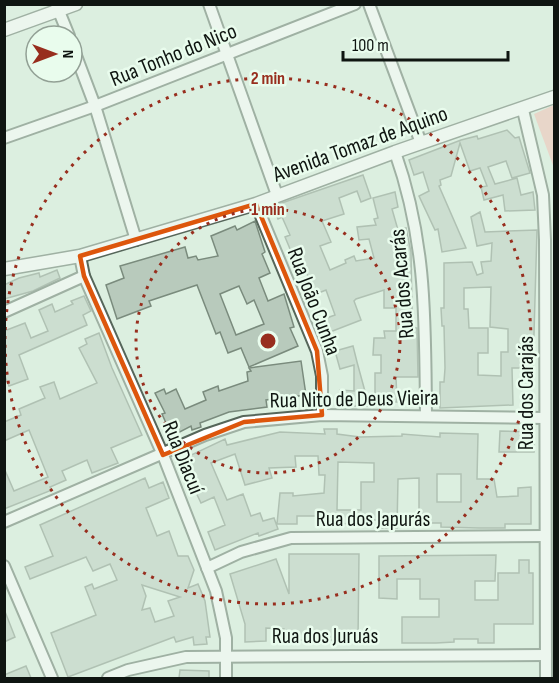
<svg xmlns="http://www.w3.org/2000/svg" width="559" height="683" viewBox="0 0 559 683" font-family="'Sofia Sans Condensed',sans-serif">
<rect width="100%" height="100%" fill="#dcefe0"/>
<!-- green -->
<polygon fill="#f5b9ad" points="554,105 554,168 534,114"/>
<!-- building -->
<g fill="#b8cabc" stroke="#7a8b7d" stroke-width="1.5" fill-rule="evenodd">
<polygon points="507,130 515,138 519,137 530,173 512,178 506,161 488,167 495,184 517,178 521,195 533,192 535,210 505,211 503,195 484,200 481,187 487,186 480,168 470,171 460,143 451,176 440,180 441,185 439,186 466,248 442,252 438,229 435,230 419,196 429,191 423,172 414,175 409,160 461,140 477,136 478,139"/>
<polygon points="363,175 371,198 361,202 357,191 339,198 344,214 322,221 331,242 320,246 330,270 346,263 345,260 354,256 356,261 374,258 369,239 359,240 357,227 376,225 374,219 378,218 373,198 395,192 398,207 392,209 398,230 406,228 411,252 412,308 414,328 417,328 418,377 396,377 397,402 375,402 375,373 381,373 381,355 373,355 374,338 385,338 384,331 396,331 396,308 384,308 384,290 356,299 354,301 361,320 330,332 324,319 335,315 326,290 316,294 298,254 293,256 285,237 290,235 282,217 278,219 273,206"/>
<path d="M480 212 485 232 537 230 533 368H512L513 405 440 408V382H444L445 368 444 326H442L441 308H444V263L472 262 477 275 483 273 481 262 491 261 492 243 477 246 471 217ZM491 287 490 327 508 329V352H501V376L478 375V353H488V328H469L468 309H464V288Z"/>
<path d="M255 221 265 252 262 254 270 273 259 278 268 301 284 294 294 327 290 328 298 346 249 367 241 348 228 353 220 332 216 334 197 285 149 301 151 306 117 319 106 285 124 278 120 266 185 247 188 258 196 256 198 260 218 256 211 236 235 226 237 230ZM239 286 247 304 254 300 264 324 236 335 220 294Z"/>
<polygon points="57,270 60,278 33,291 4,299 4,285 19,278 39,273 40,277"/>
<polygon points="84,296 91,311 83,315 87,325 19,355 28,379 9,386 4,374 4,331 25,323 31,338 48,331 39,310 52,304 55,312 73,304 71,301"/>
<polygon points="99,333 112,368 142,435 111,448 118,463 92,473 87,460 62,471 66,480 50,487 52,490 4,509 4,468 14,491 48,477 29,430 4,441 4,422 21,415 19,409 45,398 40,387 54,382 60,399 97,383 79,348 87,344 85,339"/>
<polygon points="353,346 357,362 369,406 340,406 340,390 354,391 354,365 340,369 335,351"/>
<polygon points="301,361 306,395 266,400 267,407 229,412 200,423 201,427 192,430 191,426 170,437 164,425 166,423 162,414 165,413 155,393 164,389 166,394 176,389 185,409 206,400 203,392 218,386 219,391 248,381 247,372 251,371 249,368"/>
<path d="M324 429H337V434L360 437 402 436V434L440 437V433L478 434 477 479H494L497 497 518 496V488L531 487V524H505V528H479L441 527V523H419V478L398 479 397 528H379V520H362V524L317 523V516H297V524H277L280 493H293V496L324 493 325 475H319L318 456H295L296 467 269 468 272 478 245 485 235 454 211 463 227 500 243 494 251 516 260 513 263 521 274 518 278 529 259 536 258 533 215 550 208 532 225 525 214 497 201 503 184 467 192 463 189 456 225 439 227 445 280 432 325 434ZM338 462 374 463V482H361V510H337ZM437 474H461V502H437Z"/>
<polygon points="500,431 534,432 534,452 499,452"/>
<path d="M145 478 149 488 163 482 169 498 146 508 157 536 169 531 178 556H188L194 570 188 588 198 584 205 601 210 637H206L207 644 194 645 193 637 176 642 174 637 68 677 51 633 96 615 85 587 92 584 94 589 117 580 110 564 93 571 86 557 30 579 25 567 53 556 40 525ZM142 585 180 597 168 601 174 616 155 622 150 608 142 610 146 596Z"/>
<polygon points="289,554 359,554 358,640 284,640 284,629 266,628 266,641 245,642 245,624 230,574 276,559 289,594"/>
<polygon points="496,555 495,581 475,581 475,600 498,600 498,573 519,573 519,560 529,560 529,573 533,573 533,624 494,624 494,643 478,643 478,639 454,639 454,642 436,643 402,643 402,617 439,617 439,599 420,599 420,579 397,579 397,599 379,598 379,556"/>
<polygon points="4,609 15,637 4,642"/>
<polygon points="26,666 31,678 4,678 4,675"/>
<polygon points="180,670 209,671 209,678 179,678"/>
</g>
<g fill="none" stroke-linecap="round" stroke-linejoin="round">
<!-- minor casing -->
<g stroke="#56665a" stroke-width="14">
<g id="minor">
<polyline points="56,4 69,36"/>
<polyline points="209,4 277,195"/>
<polyline points="369,4 421,143"/>
<polyline points="72,45 95,106 136,240"/>
<polyline points="523,110 543,195 545,240 546,678"/>
<polyline points="4,138 95,106 355,4"/>
<path d="M395 152C427 243 425 321 426 416"/>
<polyline points="256,204 317,351 322,376 322,415"/>
<polyline points="80,256 84,276 163,455 216,591 226,638 226,678"/>
<polyline points="4,312 84,276"/>
<polyline points="4,522 205,435 244,422 322,415 545,418"/>
<polyline points="4,566 52,678"/>
<polyline points="207,568 241,552 291,538 545,536"/>
<polyline points="108,678 128,670 186,657 546,655"/>
</g>
</g>
<!-- tertiary casing -->
<g stroke="#56665a" stroke-width="15">
<g id="tertiary">
<polyline points="4,30 76,4"/>
<polyline points="4,269 80,256 256,204 395,152 554,97"/>
</g>
</g>
<!-- minor -->
<use href="#minor" stroke="#fff" stroke-width="10"/>
<!-- tertiary -->
<use href="#tertiary" stroke="#fff" stroke-width="12"/>
</g>
<!-- marked area -->
<path d="M0 0H559V683H0ZM256 204 317 351 322 415 244 422 163 455 84 276 80 256Z" fill="#dcefe0" fill-opacity=".55" fill-rule="evenodd"/>
<path fill="none" stroke="#dd560c" stroke-width="4.5" stroke-linejoin="round" d="M256 204 317 351 322 415 244 422 163 455 84 276 80 256Z"/>
<!-- distance rings -->
<g fill="none" stroke="#982e1e" stroke-width="3" stroke-dasharray="3 6">
<circle cx="268" cy="341" r="132"/>
<circle cx="268" cy="341" r="263"/>
</g>
<g text-anchor="middle" stroke-width="5" stroke-linejoin="round" paint-order="stroke">
<!-- street labels -->
<g font-size="22" fill="#0f1511" stroke="#e9fced">
<text transform="translate(173 54) rotate(-22)" y="8">Rua Tonho do Nico</text>
<text transform="translate(360 143) rotate(-20)" y="8">Avenida Tomaz de Aquino</text>
<text transform="translate(401 284) rotate(-95)" y="8">Rua dos Acarás</text>
<text transform="translate(315 301) rotate(69)" y="8">Rua João Cunha</text>
<text transform="translate(525 393) rotate(-90)" y="8">Rua dos Carajás</text>
<text transform="translate(354 398) rotate(-1)" y="8">Rua Nito de Deus Vieira</text>
<text transform="translate(184 457) rotate(68)" y="8">Rua Diacuí</text>
<text x="373" y="526">Rua dos Japurás</text>
<text x="325" y="643">Rua dos Juruás</text>
</g>
</g>
<circle cx="268" cy="341" r="9" fill="#982e1e" stroke="#e9fced" stroke-width="3"/>
<g font-size="18" text-anchor="middle" font-weight="bold" fill="#982e1e" stroke="#e9fced" stroke-width="5" stroke-linejoin="round" paint-order="stroke">
<text x="268" y="84">2 min</text>
<text x="268" y="215">1 min</text>
</g>
<!-- border -->
<rect width="559" height="683" fill="none" stroke="#0f1511" stroke-width="12"/>
<!-- north arrow -->
<g transform="translate(54 54) rotate(90)"><circle r="28" fill="#e9fced" stroke="#92a095" stroke-width="1.5"/>
<path d="M0-4.5L10 22L0 15L-10 22Z" fill="#982e1e"/>
<text y="-9" font-size="16" font-weight="bold" text-anchor="middle" fill="#0f1511">N</text>
</g>
<!-- scale -->
<path d="M343 51v9h165v-9" fill="none" stroke="#0f1511" stroke-width="3"/>
<text x="352" y="51" font-size="18" fill="#0f1511" stroke="#e9fced" stroke-width="4.5" paint-order="stroke">100 m</text>
</svg>
